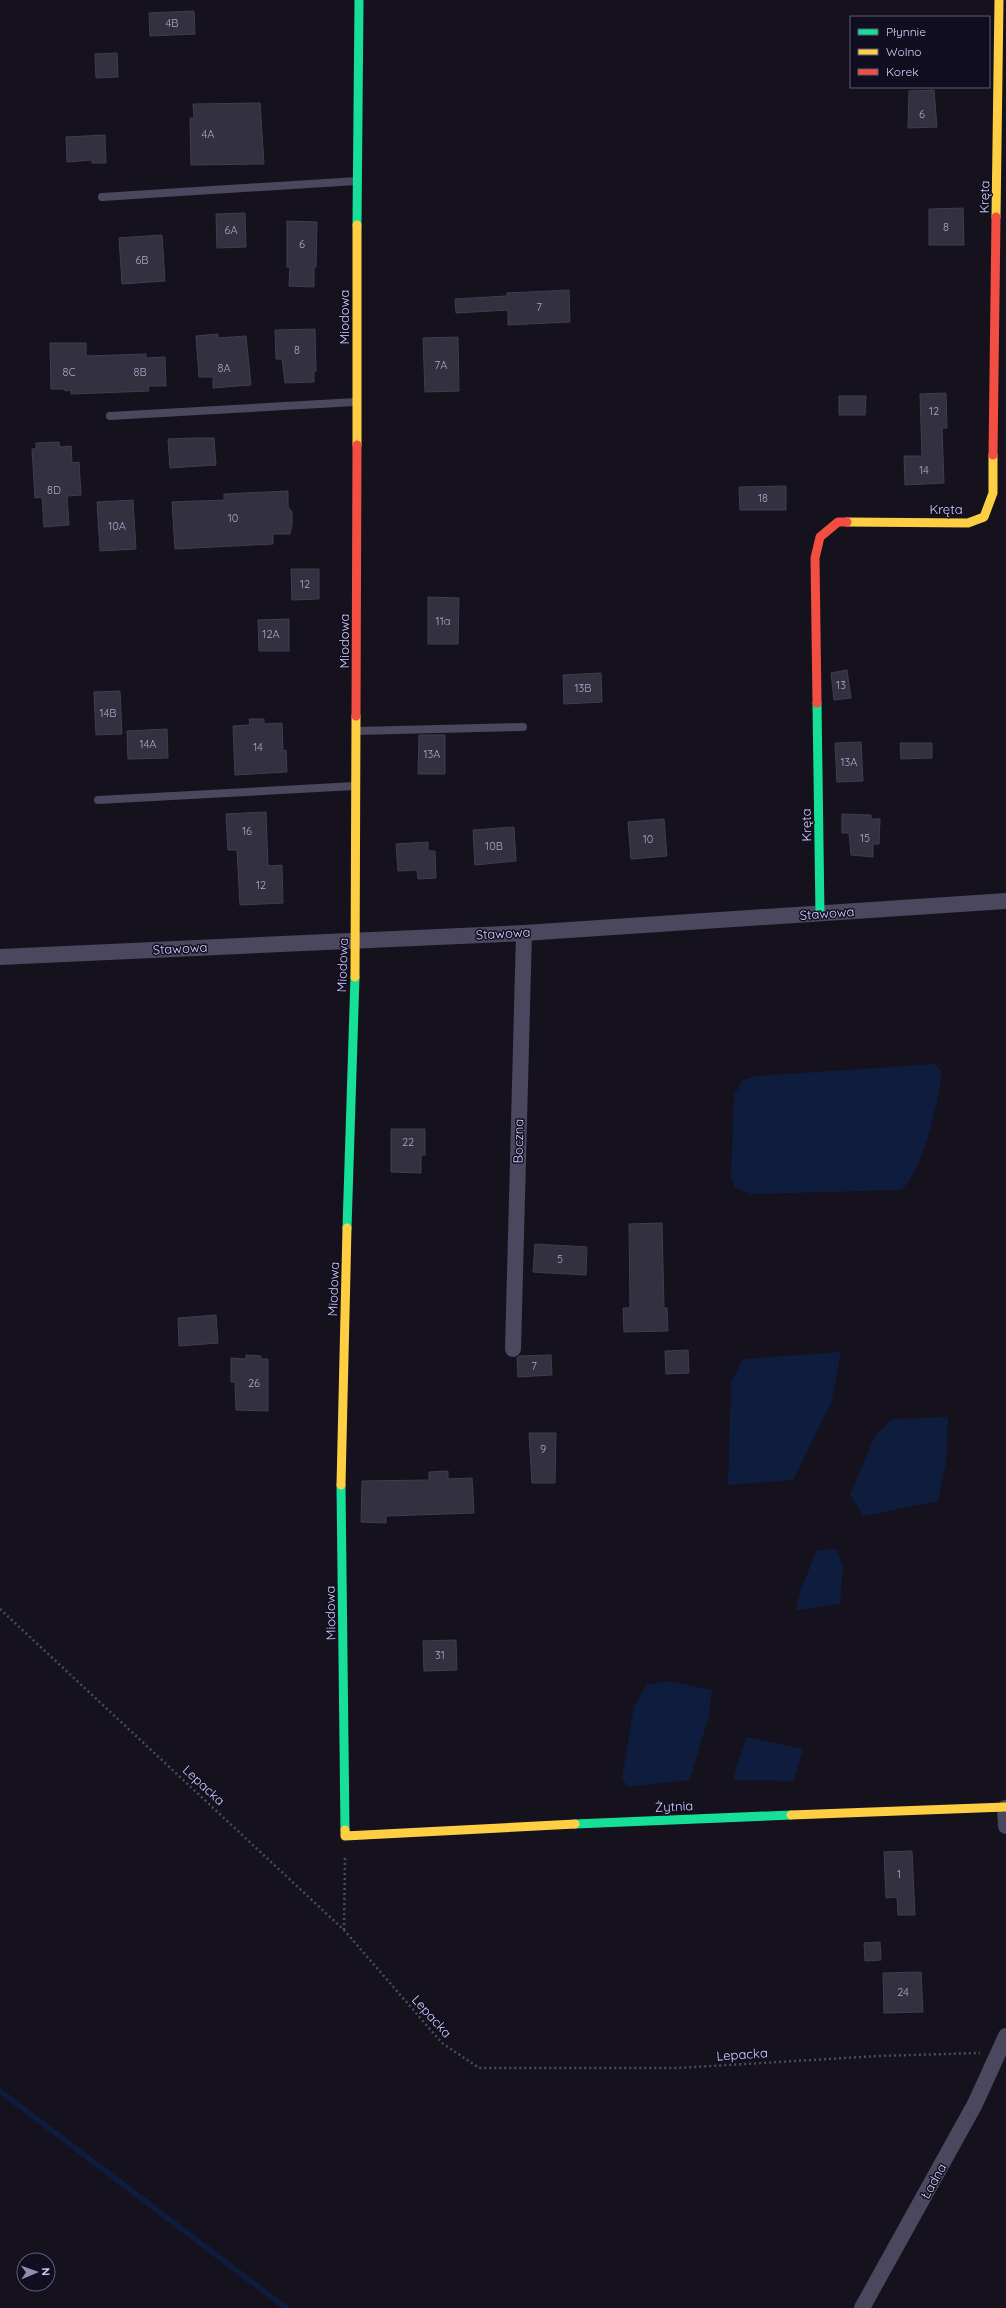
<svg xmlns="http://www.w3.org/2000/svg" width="1006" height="2308" viewBox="0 0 1006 2308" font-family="Quicksand,sans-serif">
<rect width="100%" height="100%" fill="#15121d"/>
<!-- water -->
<g fill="#0e1d3e">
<path d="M935 1064 942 1072C938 1102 924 1170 901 1190L752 1194 735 1188 731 1176 734 1095 743 1080 757 1076Z"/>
<polygon points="841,1352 832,1401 793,1480 728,1485 731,1382 743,1359"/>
<polygon points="948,1417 946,1463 938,1501 864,1516 850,1495 875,1436 892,1419"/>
<polygon points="837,1549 843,1568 840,1604 796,1610 801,1589 817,1550"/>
<polygon points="668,1681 712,1690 709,1715 690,1780 628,1787 622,1778 634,1706 647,1685"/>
<polygon points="746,1737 803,1749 794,1781 733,1780"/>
</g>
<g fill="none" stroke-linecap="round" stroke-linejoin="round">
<!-- stream -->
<polyline stroke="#0e1d3e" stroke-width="5.5" points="0,2091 286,2308"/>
</g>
<!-- building -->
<g fill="#33303f" stroke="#413c50">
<polygon points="194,11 195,34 150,36 149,13"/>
<polygon points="117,53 118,77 96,78 95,54"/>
<polygon points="934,90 937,127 908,128 909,91"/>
<polygon points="260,103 264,164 191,165 190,118 194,118 193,104"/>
<polygon points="105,135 106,163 92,163 92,160 67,162 66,137"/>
<polygon points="963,208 964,245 929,245 929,209"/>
<polygon points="245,213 246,247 217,248 216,214"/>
<polygon points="287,221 317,222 316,267 314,267 314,287 289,286 290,267 287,267"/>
<polygon points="162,235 165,281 122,284 119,238"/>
<polygon points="569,290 570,322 508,325 508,310 456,313 455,299 507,296 507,293"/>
<polygon points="315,329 316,371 314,371 314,382 285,383 282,359 276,359 275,330"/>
<polygon points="218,334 218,338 246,336 251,385 213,388 213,377 199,377 196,336"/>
<polygon points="458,337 459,391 425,392 423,338"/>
<polygon points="50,343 86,343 86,356 146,354 146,358 165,357 166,386 148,386 149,391 71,394 71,390 65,391 65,389 51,389"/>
<polygon points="946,393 947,428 942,428 944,483 905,485 904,456 922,456 920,394"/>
<polygon points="839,396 866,396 865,415 839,415"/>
<polygon points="195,438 214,438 216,465 170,468 168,439"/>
<polygon points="59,442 60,447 71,446 72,463 79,462 81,495 67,496 69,525 44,527 42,497 35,498 32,449 36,449 36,443"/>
<polygon points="786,486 786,510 740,510 739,487"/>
<polygon points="288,491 288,507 292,512 292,525 290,534 273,534 273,544 175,549 172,502 224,500 224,494"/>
<polygon points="133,500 136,549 100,551 97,502"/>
<polygon points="291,569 319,569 319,599 292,600"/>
<polygon points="428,597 459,598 458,644 428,644"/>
<polygon points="289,619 289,651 259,651 258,620"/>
<polygon points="847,670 851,698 834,700 831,673"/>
<polygon points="601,673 602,702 564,704 563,675"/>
<polygon points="120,691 122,734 96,735 94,692"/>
<polygon points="249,719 264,719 264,724 282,723 283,751 286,750 287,772 235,775 233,726 250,725"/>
<polygon points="167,729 168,758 128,759 127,731"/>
<polygon points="419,735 445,735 445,774 418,774"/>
<polygon points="861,742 863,781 837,782 835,743"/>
<polygon points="900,743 932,743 932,758 901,759"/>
<polygon points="266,812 268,866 282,865 283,903 240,905 237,850 228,850 226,814"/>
<polygon points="842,814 871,815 871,819 880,819 879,844 873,844 873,857 851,855 849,833 842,833"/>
<polygon points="664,819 667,856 631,859 628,822"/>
<polygon points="514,827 516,861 475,865 473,830"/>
<polygon points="428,842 428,851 435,851 436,878 418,879 417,870 398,871 396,844"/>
<polygon points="391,1129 425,1129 425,1155 421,1155 421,1173 391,1172"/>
<polygon points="662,1223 664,1308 667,1308 668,1331 624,1332 623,1308 630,1308 629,1224"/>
<polygon points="535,1244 587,1247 586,1275 533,1272"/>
<polygon points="216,1315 218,1343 179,1346 178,1318"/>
<polygon points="688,1350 689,1373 666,1374 665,1351"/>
<polygon points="246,1355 261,1356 261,1359 268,1359 268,1411 236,1410 235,1382 231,1382 231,1358 246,1359"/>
<polygon points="551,1355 552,1375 518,1377 517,1358 519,1356"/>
<polygon points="529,1433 556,1433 555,1483 532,1483"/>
<polygon points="448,1471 448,1479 472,1478 474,1513 386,1516 386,1523 361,1522 362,1481 429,1480 429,1472"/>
<polygon points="456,1640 457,1670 424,1671 423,1641"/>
<polygon points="912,1851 915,1915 898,1915 897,1897 886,1898 884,1852"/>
<polygon points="880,1942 881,1960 865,1961 864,1943"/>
<polygon points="921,1972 923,2012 884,2013 883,1973"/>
</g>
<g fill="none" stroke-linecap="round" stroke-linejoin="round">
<!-- path -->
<g stroke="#454f5d" stroke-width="2.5" stroke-dasharray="2 3" stroke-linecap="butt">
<polyline points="0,1609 344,1930 442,2043 479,2068 678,2068 878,2056 980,2053"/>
<polyline points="344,1930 345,1856"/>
</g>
<!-- lane -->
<g stroke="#4a475e" stroke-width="8">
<polyline points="102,197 357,181"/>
<polyline points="110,416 355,402"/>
<polyline points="357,731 523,727"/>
<polyline points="98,800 355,786"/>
</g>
<!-- street -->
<g stroke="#4a475e" stroke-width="16">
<polyline points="0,957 524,933 1006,901"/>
<polyline points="513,1349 524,933"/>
<polyline points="1005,1808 1006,1826"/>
<polyline points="862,2308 975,2104 1006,2036"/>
</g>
<!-- fast -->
<g stroke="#16e098" stroke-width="9">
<polyline points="357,225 359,0"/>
<polyline points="817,703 820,914"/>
<polyline points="347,1228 355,977"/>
<polyline points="341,1485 345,1830"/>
<polyline points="575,1824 791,1815"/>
</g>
<!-- slow -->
<g stroke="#ffcf43" stroke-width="9">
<polyline points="996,217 999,0"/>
<polyline points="357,445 357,225"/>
<polyline points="847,522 968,523 984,517 993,493 993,455"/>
<polyline points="355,977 356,716"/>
<polyline points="341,1485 347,1228"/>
<polyline points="791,1815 1006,1807"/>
<polyline points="345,1830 345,1836 575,1824"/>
</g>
<!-- jam -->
<g stroke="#f24e42" stroke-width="9">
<polyline points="993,455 996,217"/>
<polyline points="817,703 815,558 820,537 838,522 847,522"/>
<polyline points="356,716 357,445"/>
</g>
</g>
<g text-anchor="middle" stroke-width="3" stroke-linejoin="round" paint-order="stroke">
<!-- number labels -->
<g font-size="11" fill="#aea8ce">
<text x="172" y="27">4B</text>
<text x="922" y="118">6</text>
<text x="208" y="138">4A</text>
<text x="946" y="231">8</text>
<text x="231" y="234">6A</text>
<text x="302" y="248">6</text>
<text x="142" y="264">6B</text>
<text x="539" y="311">7</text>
<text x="297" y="354">8</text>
<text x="441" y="369">7A</text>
<text x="224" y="372">8A</text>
<text x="69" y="376">8C</text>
<text x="140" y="376">8B</text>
<text x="934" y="415">12</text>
<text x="924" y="474">14</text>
<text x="54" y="494">8D</text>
<text x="763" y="502">18</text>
<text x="233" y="522">10</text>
<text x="117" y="530">10A</text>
<text x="305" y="588">12</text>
<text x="443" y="625">11a</text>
<text x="271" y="638">12A</text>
<text x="841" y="689">13</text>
<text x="583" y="692">13B</text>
<text x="108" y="717">14B</text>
<text x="148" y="748">14A</text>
<text x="258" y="751">14</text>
<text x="432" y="758">13A</text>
<text x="849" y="766">13A</text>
<text x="247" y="835">16</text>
<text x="865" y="842">15</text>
<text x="648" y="843">10</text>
<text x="494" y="850">10B</text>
<text x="261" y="889">12</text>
<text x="408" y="1146">22</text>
<text x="560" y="1263">5</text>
<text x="534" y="1370">7</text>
<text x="254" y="1387">26</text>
<text x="543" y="1453">9</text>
<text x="440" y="1659">31</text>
<text x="899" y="1878">1</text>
<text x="903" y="1996">24</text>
</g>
<!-- street labels -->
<g font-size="13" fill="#d7d0fe" stroke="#120e21">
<text transform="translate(984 197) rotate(-89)" y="5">Kręta</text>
<text transform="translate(344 317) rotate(-90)" y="5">Miodowa</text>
<text x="946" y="514">Kręta</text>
<text transform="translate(344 641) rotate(-90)" y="5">Miodowa</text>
<text transform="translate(806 825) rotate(-91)" y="5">Kręta</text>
<text transform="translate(827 913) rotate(-4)" y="5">Stawowa</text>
<text transform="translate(503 933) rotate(-3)" y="5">Stawowa</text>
<text transform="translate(180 948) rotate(-3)" y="5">Stawowa</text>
<text transform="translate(342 965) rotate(-88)" y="5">Miodowa</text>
<text transform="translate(518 1141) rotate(-89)" y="5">Boczna</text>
<text transform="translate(333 1289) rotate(-88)" y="5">Miodowa</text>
<text transform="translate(330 1613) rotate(-91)" y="5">Miodowa</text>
<text transform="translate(204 1785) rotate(43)" y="5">Lepacka</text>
<text transform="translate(674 1806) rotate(-3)" y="5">Żytnia</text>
<text transform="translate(432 2016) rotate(48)" y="5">Lepacka</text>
<text transform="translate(742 2054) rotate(-4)" y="5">Lepacka</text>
<text transform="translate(933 2181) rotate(-61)" y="5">Ładna</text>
</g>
</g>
<!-- legend -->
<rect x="850" y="16" width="140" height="72" fill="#120e21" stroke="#615c79"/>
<rect x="858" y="29" width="20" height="6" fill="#16e098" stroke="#615c79"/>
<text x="886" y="36" font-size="12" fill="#d7d0fe">Płynnie</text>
<rect x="858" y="49" width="20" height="6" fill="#ffcf43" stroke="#615c79"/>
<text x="886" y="56" font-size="12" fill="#d7d0fe">Wolno</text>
<rect x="858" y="69" width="20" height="6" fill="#f24e42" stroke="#615c79"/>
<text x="886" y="76" font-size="12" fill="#d7d0fe">Korek</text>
<!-- north arrow -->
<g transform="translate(36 2272) rotate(88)"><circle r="19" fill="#120e21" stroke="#615c79"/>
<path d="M0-3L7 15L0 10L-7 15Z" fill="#938eaf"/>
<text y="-6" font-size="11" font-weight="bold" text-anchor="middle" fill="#d7d0fe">N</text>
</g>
</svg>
